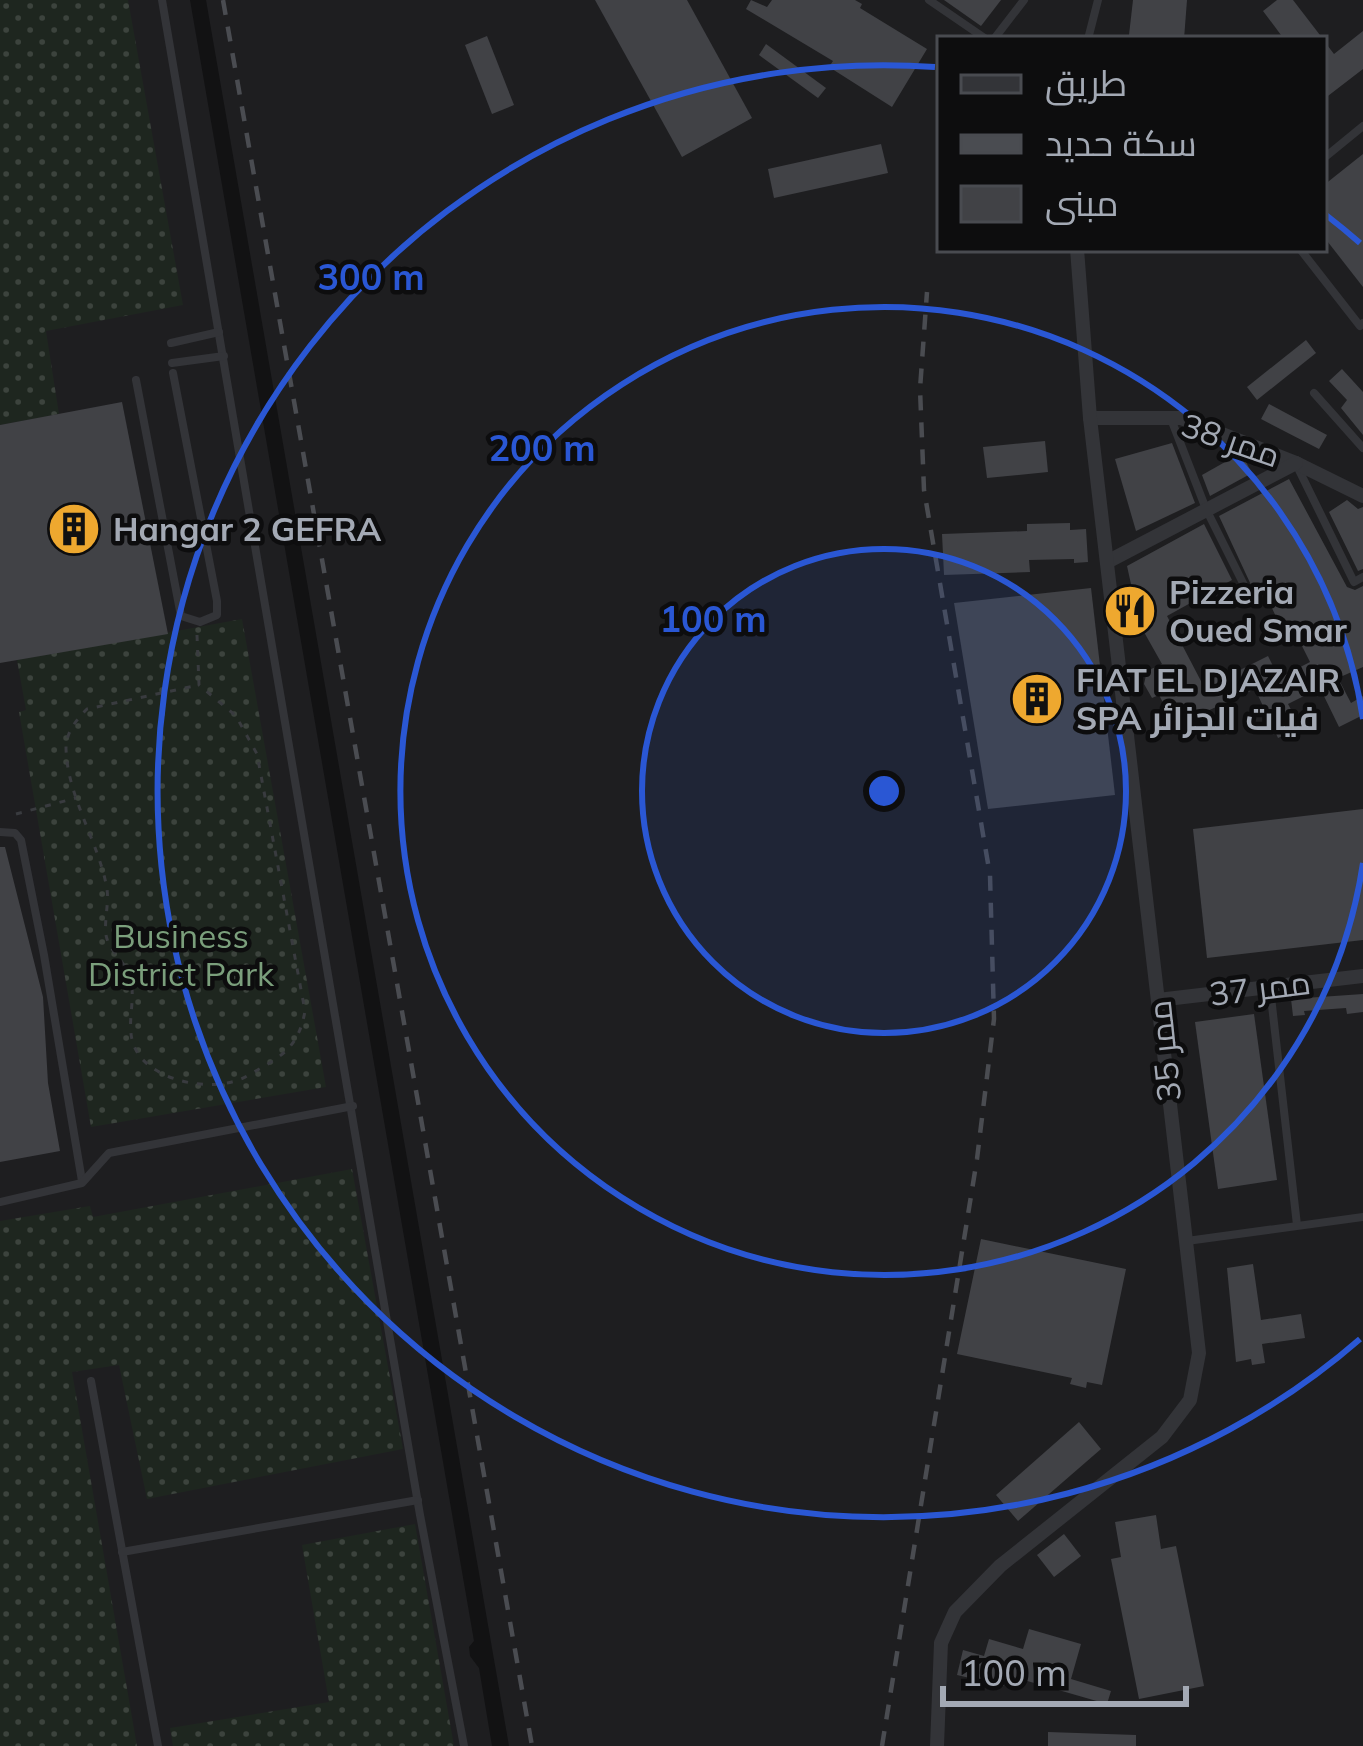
<svg xmlns="http://www.w3.org/2000/svg" width="1363" height="1746" viewBox="0 0 1363 1746" font-family="Mulish,Cairo,sans-serif">
<defs>
<pattern id="grass-dots" width="8" height="8" patternUnits="userSpaceOnUse" patternTransform="scale(3)"><rect width="8" height="8" fill="#1e261f"/><path d="M2 2h.1M6 6h.1" fill="none" stroke="#3c433d" stroke-width="1.8" stroke-linecap="round"/></pattern>
</defs>
<rect width="100%" height="100%" fill="#121213"/>
<!-- built -->
<g fill="#1e1e20" fill-rule="evenodd">
<polygon points="0,0 190,0 474,1641 469,1647 470,1656 479,1668 492,1746 0,1746"/>
<path d="M206 0H1363V1746H509ZM940 39H1324V249H940Z"/>
</g>
<!-- grass -->
<g fill="url(#grass-dots)">
<polygon points="0,0 128,0 183,305 46,331 59,414 0,425"/>
<polygon points="242,619 326,1087 91,1127 19,712 26,710 17,660"/>
<polygon points="352,1169 403,1449 147,1499 119,1365 72,1372 137,1746 0,1746 0,1221 90,1206 93,1217"/>
<polygon points="415,1524 454,1746 173,1746 170,1728 329,1702 302,1545"/>
</g>
<!-- building -->
<g fill="#414246">
<polygon points="595,0 687,0 752,118 682,157"/>
<polygon points="751,0 767,7 772,0 855,0 862,4 860,8 927,49 892,107 829,67 833,61 746,9"/>
<polygon points="944,0 1001,0 981,26"/>
<polygon points="1133,0 1187,0 1184,39 1129,35"/>
<polygon points="1277,0 1293,0 1323,39 1284,39 1263,11"/>
<polygon points="1363,31 1363,69 1324,99 1324,41 1334,54"/>
<polygon points="487,36 514,105 492,114 465,45"/>
<polygon points="766,44 826,88 818,98 759,55"/>
<polygon points="881,144 888,173 774,198 768,169"/>
<polygon points="1363,154 1363,287 1324,237 1324,185"/>
<polygon points="1306,340 1316,353 1257,400 1247,387"/>
<polygon points="1342,369 1363,392 1363,435 1341,408 1347,400 1329,381"/>
<polygon points="122,402 168,634 0,663 0,425"/>
<polygon points="1269,404 1327,435 1319,449 1261,419"/>
<polygon points="1045,441 1048,472 987,478 983,447"/>
<polygon points="1172,443 1195,503 1136,531 1115,459"/>
<polygon points="1241,453 1252,473 1210,496 1202,475"/>
<polygon points="1289,479 1347,587 1355,590 1363,586 1363,667 1338,678 1351,703 1363,696 1363,715 1339,727 1320,688 1288,704 1301,728 1278,738 1255,689 1175,726 1159,695 1152,698 1144,684 1147,671 1162,664 1140,625 1127,566 1204,524 1232,580 1167,616 1202,683 1229,671 1230,675 1268,656 1279,678 1310,662 1299,640 1289,645 1266,595 1258,600 1219,516"/>
<polygon points="1347,500 1358,509 1363,507 1363,569 1358,571 1329,512"/>
<polygon points="1070,523 1070,530 1086,529 1088,562 1074,563 1074,559 1029,560 1030,572 944,575 942,534 1027,531 1027,524"/>
<polygon points="1091,588 1115,795 988,809 954,603"/>
<polygon points="1363,809 1363,940 1207,958 1193,829"/>
<polygon points="0,847 5,847 43,997 48,1083 60,1151 0,1162"/>
<polygon points="1363,994 1363,1012 1347,1014 1346,1008 1304,1011 1305,1015 1293,1016 1291,999"/>
<polygon points="1254,1014 1277,1180 1218,1189 1195,1022"/>
<polygon points="981,1239 1126,1269 1102,1385 1087,1382 1086,1388 1070,1384 1072,1378 957,1354"/>
<polygon points="1253,1264 1261,1320 1301,1314 1305,1338 1262,1344 1265,1363 1252,1365 1251,1359 1236,1362 1227,1268"/>
<polygon points="1079,1422 1101,1449 1018,1521 996,1495"/>
<polygon points="1156,1515 1161,1549 1176,1546 1204,1686 1139,1699 1111,1559 1121,1557 1115,1522"/>
<polygon points="1064,1534 1081,1556 1054,1577 1037,1555"/>
<polygon points="1029,1629 1081,1644 1071,1679 1111,1691 1107,1704 1006,1675 1004,1686 957,1675 963,1650 984,1656 989,1639 1023,1649"/>
<polygon points="1048,1732 1136,1735 1136,1746 1048,1746"/>
</g>
<g fill="none" stroke-linecap="round" stroke-linejoin="round">
<!-- path -->
<g stroke="#393b3f" stroke-width="3" stroke-dasharray="6 9" stroke-linecap="butt">
<path d="M197 635 199 685 236 716 257 754 305 1011C298 1050 280 1057 247 1076 218 1093 160 1084 139 1055 121 1030 139 1001 129 974 124 961 108 949 106 935 104 921 109 904 107 889 99 842 67 797 66 748 66 732 77 719 87 709L199 685"/>
<polyline points="16,814 76,798"/>
</g>
<!-- service -->
<g stroke="#333438" stroke-width="8">
<polyline points="162,0 420,1515 464,1746"/>
<polyline points="929,0 986,39"/>
<polyline points="994,39 1024,0"/>
<polyline points="1088,39 1098,0"/>
<polyline points="1324,158 1363,126"/>
<polyline points="1300,249 1360,326 1363,323"/>
<polyline points="171,343 219,332"/>
<polyline points="172,363 224,356"/>
<polyline points="136,380 181,616 200,622 217,615 217,601 173,373"/>
<polyline points="1314,393 1363,448"/>
<polyline points="1171,419 1206,509 1244,585"/>
<polyline points="1296,464 1354,582 1363,577"/>
<polyline points="0,832 15,833 21,840 44,955 82,1181"/>
<polyline points="1270,988 1297,1225"/>
<polyline points="0,1202 82,1183 109,1153 353,1106"/>
<polyline points="1187,1241 1363,1217"/>
<polyline points="91,1381 158,1746"/>
<polyline points="122,1552 418,1500"/>
</g>
<!-- minor -->
<g stroke="#333438" stroke-width="14">
<polyline points="1090,418 1181,418 1296,463 1363,496"/>
<polyline points="1107,562 1296,463"/>
<polyline points="1158,1000 1363,976"/>
<polyline points="937,1746 941,1643 955,1612 1000,1566 1162,1437 1190,1400 1199,1353 1090,418 1077,249"/>
</g>
<!-- rail -->
<g stroke="#4a4c51" stroke-width="4.5" stroke-dasharray="15 12" stroke-linecap="butt">
<polyline points="223,0 532,1746"/>
<polyline points="882,1746 977,1159 994,1019 990,875 924,490 920,389 927,292"/>
</g>
</g>
<!-- distance rings -->
<circle cx="884" cy="791" r="242" fill="#2a57d4" fill-opacity=".12"/>
<g fill="none" stroke="#2a57d4" stroke-width="6">
<circle cx="884" cy="791" r="242"/>
<path d="M1363 863A484 484 0 1 1 1363 719"/>
<path d="M1360 1339A726 726 0 1 1 935 67M1326 215A726 726 0 0 1 1360 243"/>
</g>
<!-- icons -->
<defs>
<g id="building-disc" transform="scale(2.7)"><circle r="9.5" fill="#eea82f" stroke="#0d0d0e"/><path d="M-4-6H4V6H1V3H-1V6H-4ZM-2.5-4.3h1.7v1.8h-1.7ZM.8-4.3h1.7v1.8H.8ZM-2.5-1h1.7V.8h-1.7ZM.8-1h1.7V.8H.8Z" fill="#111"/></g>
<g id="restaurant-disc" transform="scale(2.7)"><circle r="9.5" fill="#eea82f" stroke="#0d0d0e"/><path d="M-5-6h1v4h1v-4h1v4h1v-4h1v5L-1.5 .5V6h-2V.5L-5-1ZM5-6V6H3V1.5H1.5Q1.5-4 5-6Z" fill="#111"/></g>
</defs>
<g fill-rule="evenodd">
<use href="#building-disc" x="74" y="529"/>
<use href="#restaurant-disc" x="1130" y="611"/>
<use href="#building-disc" x="1037" y="699"/>
</g>
<g text-anchor="middle" stroke-width="9" stroke-linejoin="round" paint-order="stroke">
<!-- street labels -->
<g font-size="33" fill="#a3a9b4" stroke="#0d0d0e">
<text transform="translate(1231 440) rotate(19)" y="12">ممر 38</text>
<text transform="translate(1260 988) rotate(-7)" y="12">ممر 37</text>
<text transform="translate(1164 1051) rotate(-96)" y="12">ممر 35</text>
</g>
<!-- poi labels -->
<g font-size="33" font-weight="bold" fill="#a3a9b4" stroke="#0d0d0e" text-anchor="start">
<text x="113" y="541">Hangar 2 GEFRA</text>
<text x="1169" y="604">Pizzeria<tspan x="1169" dy="38">Oued Smar</tspan></text>
<text x="1076" y="692">FIAT EL DJAZAIR<tspan x="1076" dy="38">SPA فيات الجزائر</tspan></text>
</g>
<!-- park labels -->
<g font-size="33" fill="#7b9f7c" stroke="#0d0d0e">
<text x="181" y="948">Business<tspan x="181" dy="38">District Park</tspan></text>
</g>
</g>
<circle cx="884" cy="791" r="18" fill="#2a57d4" stroke="#0d0d0e" stroke-width="6"/>
<g font-size="36" text-anchor="middle" font-weight="bold" fill="#2a57d4" stroke="#0d0d0e" stroke-width="9" stroke-linejoin="round" paint-order="stroke">
<text x="371" y="290">300 m</text>
<text x="542" y="461">200 m</text>
<text x="713" y="632">100 m</text>
</g>
<!-- legend -->
<rect x="937" y="36" width="390" height="216" fill="#0d0d0e" stroke="#494b50" stroke-width="3"/>
<rect x="961" y="75" width="60" height="18" fill="#333438" stroke="#494b50" stroke-width="3"/>
<text x="1045" y="96" font-size="36" fill="#a3a9b4">طريق</text>
<rect x="961" y="135" width="60" height="18" fill="#4a4c51" stroke="#494b50" stroke-width="3"/>
<text x="1045" y="156" font-size="36" fill="#a3a9b4">سكة حديد</text>
<rect x="961" y="186" width="60" height="36" fill="#414246" stroke="#494b50" stroke-width="3"/>
<text x="1045" y="216" font-size="36" fill="#a3a9b4">مبنى</text>
<!-- scale -->
<path d="M943 1686v18h243v-18" fill="none" stroke="#a3a9b4" stroke-width="6"/>
<text x="961" y="1686" font-size="36" fill="#a3a9b4" stroke="#0d0d0e" stroke-width="9" paint-order="stroke">100 m</text>
</svg>
